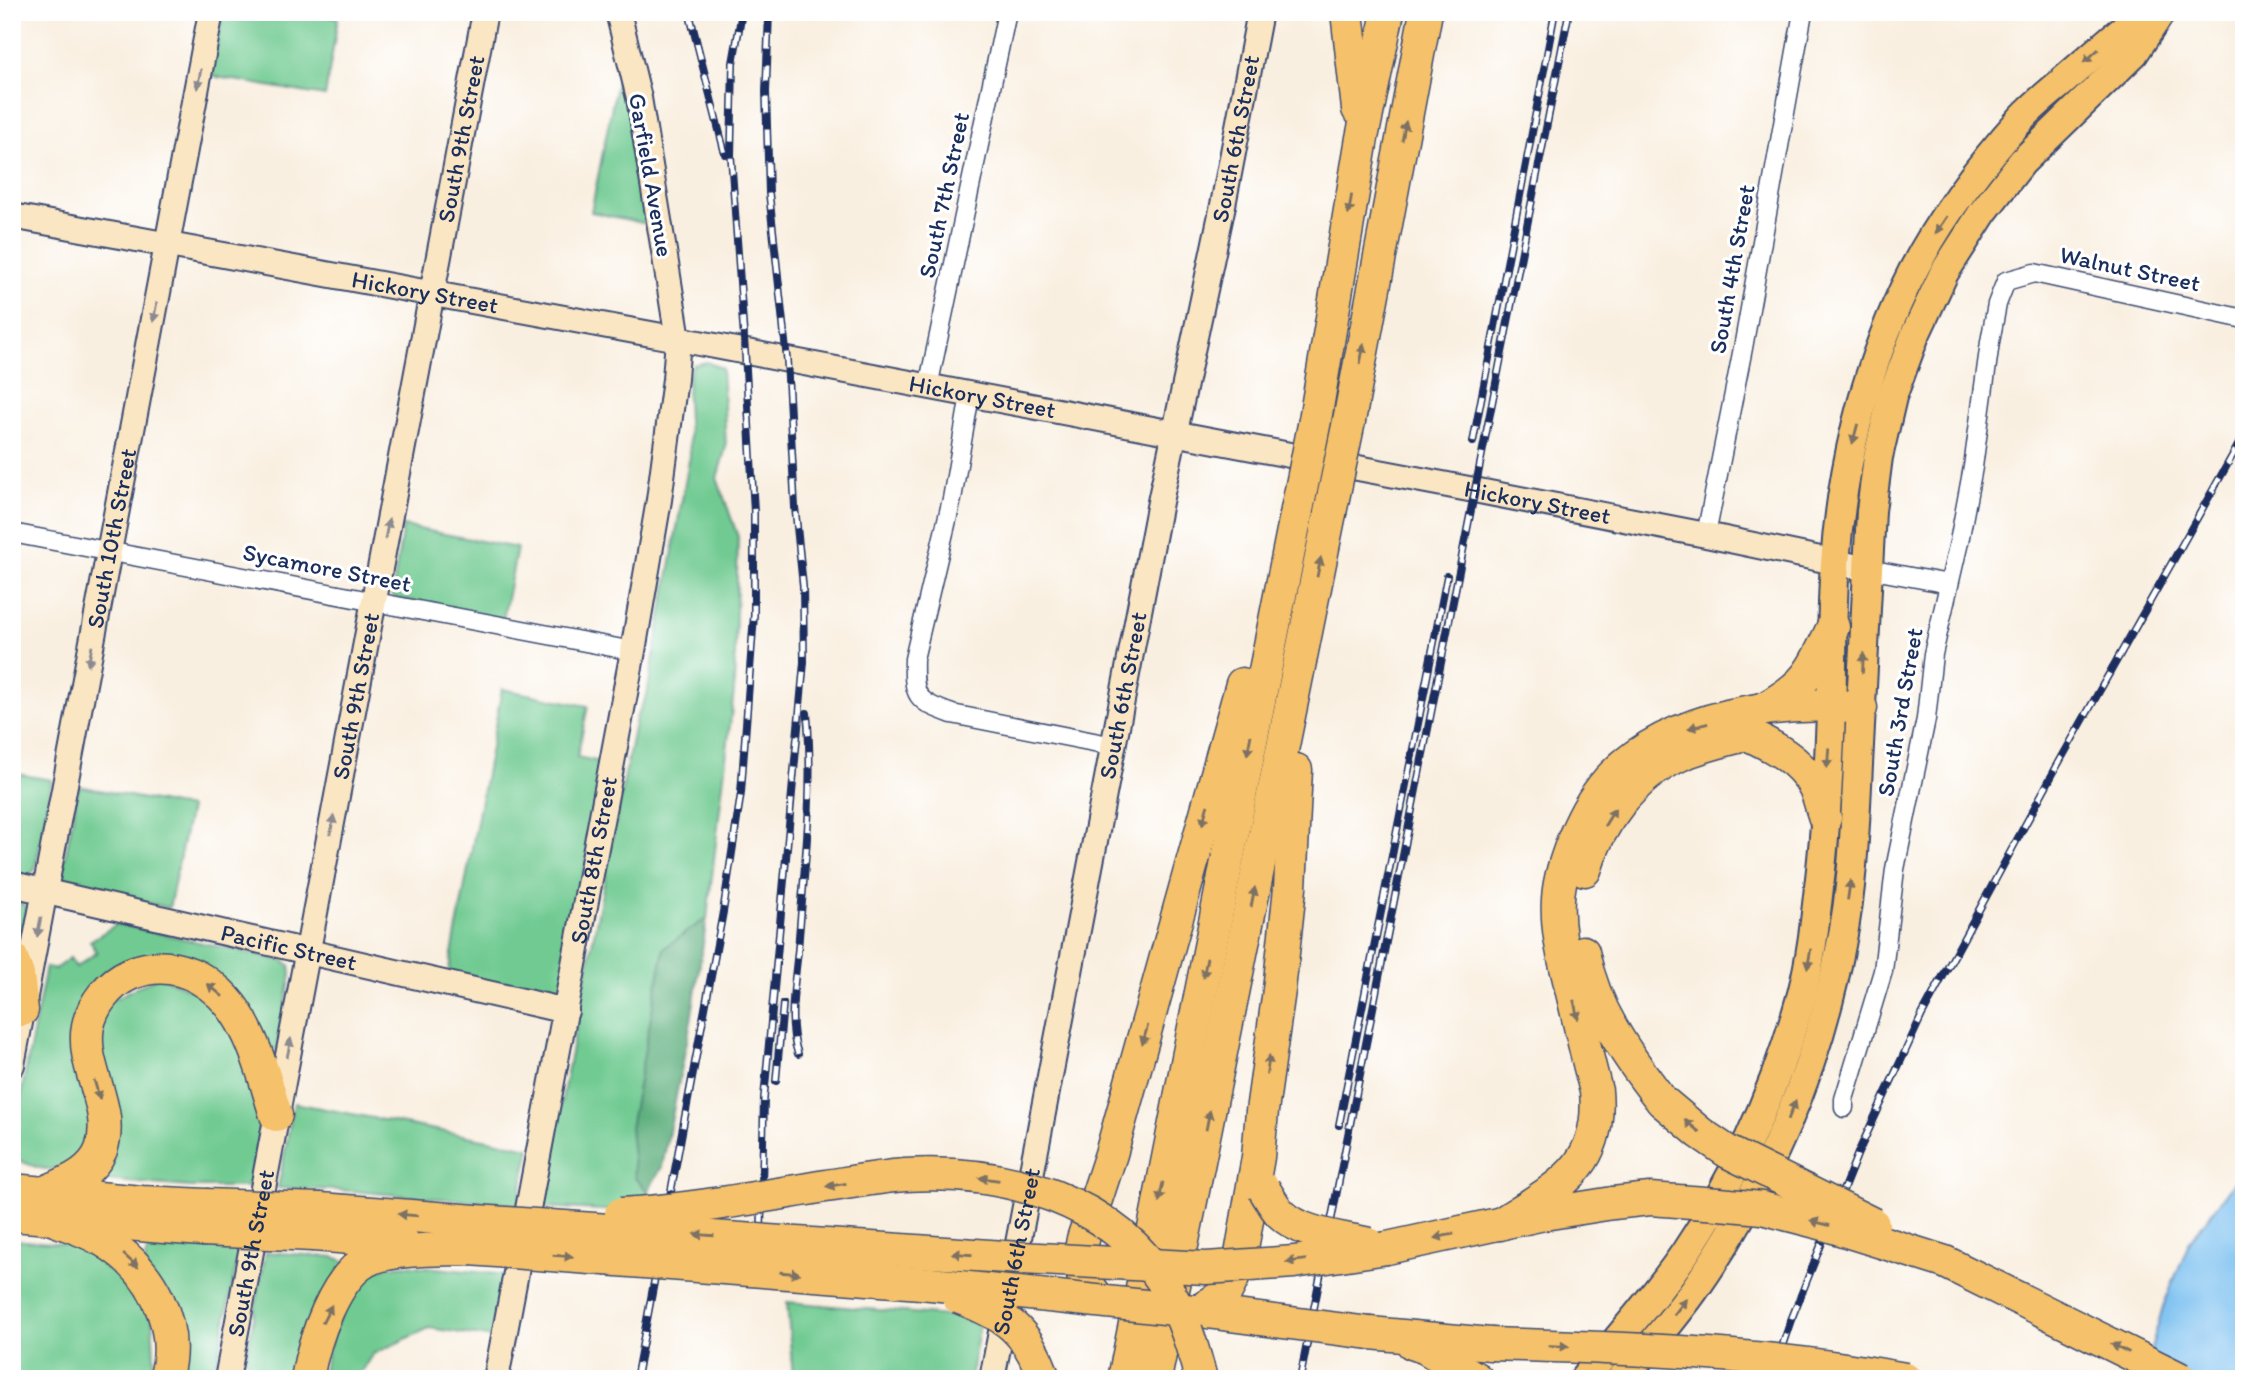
<svg xmlns="http://www.w3.org/2000/svg" width="2256" height="1391" viewBox="0 0 2256 1391" font-family="Itim,sans-serif">
<rect width="100%" height="100%" fill="#fff"/>
<filter id="ink" filterUnits="userSpaceOnUse"><feTurbulence type="fractalNoise" baseFrequency=".0143" numOctaves="2"/><feDisplacementMap in="SourceGraphic" scale="14" xChannelSelector="R" yChannelSelector="G"/><feConvolveMatrix kernelMatrix="1 2 1 2 8 2 1 2 1" color-interpolation-filters="sRGB"/></filter>
<filter id="wash" filterUnits="userSpaceOnUse"><feTurbulence type="fractalNoise" baseFrequency=".00686" numOctaves="4" result="noise"/><feDisplacementMap in="SourceGraphic" scale="28" xChannelSelector="R" yChannelSelector="G"/><feGaussianBlur stdDeviation="1.57" result="paint"/><feColorMatrix in="noise" values="0 0 0 0 0 0 0 0 0 0 0 0 0 0 0 0 0 1.4 0 .05"/><feComposite in="paint" operator="in"/></filter>
<g filter="url(#wash)">
<rect width="100%" height="100%" fill="#f9efe0"/>
<!-- green -->
<g fill="#6fca91" stroke="#457c78" stroke-width="2">
<polygon points="223,12 310,12 338,18 325,96 211,76"/>
<polygon points="621,73 626,77 652,225 591,212 617,81"/>
<path d="M706 362 722 368 726 447 717 478 738 537 734 691 707 918 664 948 635 1178 648 1191 643 1212 541 1207 636 718 647 695 690 455C690 432 682 381 693 365Z"/>
<polygon points="403,526 517,548 503,619 398,599 392,595"/>
<polygon points="502,689 588,706 577,757 605,763 561,992 550,998 448,975"/>
<polygon points="12,773 52,780 35,870 28,875 12,873"/>
<polygon points="79,786 190,808 169,908 66,884 61,879"/>
<polygon points="12,900 19,902 26,907 20,957 12,945"/>
<path d="M117 924 284 961 290 965 291 975 274 1066 180 963 91 996 93 1124H88C85 1146 72 1171 45 1169 36 1168 26 1163 18 1160L15 1168 12 1167V1141L46 967 55 969 70 958 76 967 97 952 90 941Z"/>
<polygon points="159,976 212,999 254,1073 260,1137 251,1187 190,1187 91,1179 94,1055 108,1002"/>
<polygon points="294,1103 530,1148 518,1205 338,1190 278,1188"/>
<polygon points="12,1240 80,1245 124,1269 152,1316 155,1379 12,1379"/>
<path d="M165 1242 239 1250 214 1379H173L145 1264C145 1248 150 1245 165 1242Z"/>
<polygon points="266,1252 334,1257 351,1263 297,1379 242,1379"/>
<path d="M405 1265 507 1275 495 1338 429 1328 373 1354 356 1379H321C330 1343 342 1289 378 1270 385 1266 397 1266 405 1265Z"/>
<polygon points="787,1302 959,1317 980,1325 970,1379 793,1379"/>
</g>
<!-- forest -->
<polygon fill="#5bae7b" stroke="#3b6e6c" stroke-width="2" points="707,918 691,1021 662,1167 648,1191 635,1178 630,1128 664,948"/>
<!-- water -->
<polygon fill="#79bff0" stroke="#4a77a7" stroke-width="2" points="2244,1169 2244,1379 2142,1379 2164,1304 2189,1243"/>
</g>
<g filter="url(#ink)">
<g fill="none" stroke-linecap="round" stroke-linejoin="round">
<!-- street casing -->
<g stroke="#3c4c72" stroke-width="21">
<g id="street">
<polyline points="928,387 1007,12"/>
<path d="M970 395 952 499 914 659C913 697 916 701 952 714L1114 746"/>
<polyline points="12,533 633,651"/>
<polyline points="1706,535 1743,348 1803,12"/>
<polyline points="1868,569 1949,584"/>
<polyline points="1844,1108 1844,1099 1883,971 1895,869 1926,719 1933,654 1959,542 1973,467 1990,342 1997,304 2006,281 2034,273 2244,319"/>
</g>
</g>
<!-- secondary casing -->
<g stroke="#3c4c72" stroke-width="28">
<g id="secondary">
<path id="s1" d="M12 216 678 339 1474 490 1706 535 1868 569"/>
<path id="s2" d="M12 884 566 1011"/>
<path id="s3" d="M12 1065 211 12"/>
<path id="s4" d="M227 1379 485 12"/>
<path id="s5" d="M496 1379 633 651 659 500 675 379 678 339 664 251 639 98 618 12"/>
<path id="s6" d="M992 1379 1160 502 1223 205 1260 12"/>
</g>
</g>
<!-- primary casing -->
<g stroke="#3c4c72" stroke-width="32">
<g id="primary">
<path d="M1584 1379C1618 1338 1655 1297 1685 1253 1738 1174 1777 1085 1802 994 1811 959 1815 923 1819 887 1826 829 1829 769 1831 711 1833 662 1831 613 1835 564 1841 471 1864 374 1904 289 1933 227 1976 169 2022 118 2034 105 2048 94 2062 82 2089 58 2116 34 2144 12"/>
<path d="M1621 1379C1647 1350 1673 1320 1695 1289 1767 1186 1818 1068 1841 945 1853 886 1855 825 1858 765 1863 681 1866 596 1871 511L1878 457 1892 397 1915 335 1944 273 1983 212 2022 162 2134 53 2161 12"/>
</g>
</g>
<!-- highway casing -->
<g stroke="#3c4c72" stroke-width="35">
<g id="highway">
<polyline points="1347,12 1358,109"/>
<polyline points="1315,420 1362,138 1388,12"/>
<polyline points="1349,421 1426,12"/>
<path d="M1765 708C1808 684 1813 669 1833 627"/>
<path d="M1747 734C1773 746 1800 760 1814 786 1819 795 1821 808 1825 818"/>
<path d="M1585 870C1599 822 1633 777 1680 755 1698 747 1718 742 1737 737"/>
<path d="M1583 952C1594 1009 1627 1056 1662 1101"/>
<polyline points="12,958 18,975 22,1010"/>
<polyline points="12,1190 142,1202 206,1205"/>
<path d="M43 1193C65 1183 91 1175 101 1150 116 1108 80 1068 88 1026 93 1003 110 983 130 974 179 953 225 986 246 1030 260 1057 267 1087 276 1115"/>
<polyline points="320,1209 476,1221"/>
<polyline points="12,1215 202,1230"/>
<path d="M50 1218C67 1225 88 1231 104 1241 150 1268 182 1325 165 1379"/>
<path d="M1500 1224C1557 1187 1603 1168 1596 1091 1587 1057 1579 1022 1571 988 1564 959 1556 930 1558 899 1559 878 1567 857 1574 838 1583 816 1596 792 1613 775 1673 715 1780 699 1861 708"/>
<polyline points="313,1235 403,1242"/>
<polyline points="1387,1248 1544,1214 1613,1203"/>
<polyline points="1099,1300 1084,1279 1079,1260 1083,1239 1111,1154 1242,684"/>
<polyline points="1199,1311 1225,1294 1239,1266 1258,1157 1262,1111 1279,990 1290,888 1296,770"/>
<polyline points="1199,1311 1260,1319"/>
<polyline points="1370,1333 1491,1344"/>
<polyline points="1412,1343 1426,1348 1477,1379"/>
<path d="M307 1379C313 1343 335 1272 372 1258 399 1248 441 1250 470 1249"/>
<polyline points="1124,1379 1297,510"/>
<polyline points="1155,1379 1330,513"/>
</g>
</g>
<!-- street -->
<use href="#street" stroke="#fff" stroke-width="18"/>
<!-- secondary -->
<use href="#secondary" stroke="#fbe6c4" stroke-width="24"/>
<!-- primary -->
<use href="#primary" stroke="#f5c16b" stroke-width="28"/>
<!-- highway -->
<use href="#highway" stroke="#f5c16b" stroke-width="32"/>
<!-- rail casing -->
<g stroke="#1b2f5e" stroke-width="8">
<g id="rail">
<polyline points="689,12 725,154"/>
<polyline points="1473,442 1555,12"/>
<path d="M798 1054C786 1018 797 974 799 937 805 862 814 788 807 713"/>
<polyline points="776,1081 783,1004"/>
<polyline points="1339,1125 1447,576"/>
<polyline points="761,1230 764,1098 804,662 803,586 795,507 787,360 769,193 766,92 769,12"/>
<polyline points="636,1379 723,912 741,793 754,615 754,512 745,352 731,156 733,63 742,12"/>
<polyline points="1300,1379 1569,12"/>
<polyline points="1771,1379 1791,1320 1858,1153 1922,1015 2057,766 2244,435"/>
</g>
</g>
<!-- rail -->
<use href="#rail" stroke="#fff" stroke-width="5" stroke-dasharray="16" stroke-linecap="butt"/>
<!-- highway-bridge casing -->
<g stroke="#3c4c72" stroke-width="35" stroke-linecap="butt">
<g id="highway-bridge">
<polyline points="1297,510 1315,420"/>
<polyline points="1330,513 1349,421"/>
<polyline points="1662,1101 1700,1133 1728,1152 1873,1224"/>
<path d="M1264 1189C1269 1197 1274 1206 1280 1213 1302 1235 1340 1237 1369 1244"/>
<polyline points="1613,1203 1650,1199 1719,1204 1762,1208 1824,1224 1945,1262 2181,1379"/>
<polyline points="206,1205 320,1209"/>
<path d="M621 1214C690 1210 758 1197 826 1186 852 1182 879 1177 905 1175 1004 1169 1115 1199 1168 1290 1184 1318 1193 1348 1201 1379"/>
<polyline points="476,1221 1005,1257 1206,1268 1294,1262 1387,1248"/>
<polyline points="202,1230 313,1235"/>
<polyline points="470,1249 921,1283 1194,1311"/>
<path d="M958 1297C1005 1315 1028 1329 1044 1379"/>
<polyline points="1260,1319 1370,1333"/>
<path d="M1491 1344C1630 1348 1769 1353 1905 1379"/>
</g>
</g>
<!-- highway-bridge -->
<use href="#highway-bridge" stroke="#f5c16b" stroke-width="32"/>
</g>
<!-- one-way arrows -->
<defs><path id="oneway-solid" d="M-6-.8H1V-3.2L6.5 0L1 3.2V.8H-6Z" transform="scale(1.75)"/></defs>
<g fill="#7d7164">
<use href="#oneway-solid" transform="translate(2091 56) rotate(138)"/>
<use href="#oneway-solid" transform="translate(1404 131) rotate(-79)"/>
<use href="#oneway-solid" transform="translate(1350 205) rotate(99)"/>
<use href="#oneway-solid" transform="translate(1941 225) rotate(124)"/>
<use href="#oneway-solid" transform="translate(1362 354) rotate(-79)"/>
<use href="#oneway-solid" transform="translate(1855 434) rotate(105)"/>
<use href="#oneway-solid" transform="translate(1319 567) rotate(-79)"/>
<use href="#oneway-solid" transform="translate(1863 663) rotate(-87)"/>
<use href="#oneway-solid" transform="translate(1698 726) rotate(165)"/>
<use href="#oneway-solid" transform="translate(1249 745) rotate(101)"/>
<use href="#oneway-solid" transform="translate(1828 758) rotate(94)"/>
<use href="#oneway-solid" transform="translate(1205 815) rotate(106)"/>
<use href="#oneway-solid" transform="translate(1610 817) rotate(-58)"/>
<use href="#oneway-solid" transform="translate(1849 890) rotate(-82)"/>
<use href="#oneway-solid" transform="translate(1253 897) rotate(-79)"/>
<use href="#oneway-solid" transform="translate(1809 959) rotate(100)"/>
<use href="#oneway-solid" transform="translate(1205 968) rotate(101)"/>
<use href="#oneway-solid" transform="translate(215 990) rotate(-140)"/>
<use href="#oneway-solid" transform="translate(1576 1010) rotate(77)"/>
<use href="#oneway-solid" transform="translate(1145 1035) rotate(106)"/>
<use href="#oneway-solid" transform="translate(1268 1065) rotate(-82)"/>
<use href="#oneway-solid" transform="translate(97 1090) rotate(74)"/>
<use href="#oneway-solid" transform="translate(1792 1110) rotate(-68)"/>
<use href="#oneway-solid" transform="translate(1208 1120) rotate(-79)"/>
<use href="#oneway-solid" transform="translate(1692 1126) rotate(-141)"/>
<use href="#oneway-solid" transform="translate(989 1179) rotate(-172)"/>
<use href="#oneway-solid" transform="translate(836 1185) rotate(171)"/>
<use href="#oneway-solid" transform="translate(1161 1192) rotate(101)"/>
<use href="#oneway-solid" transform="translate(408 1215) rotate(-175)"/>
<use href="#oneway-solid" transform="translate(1820 1223) rotate(-165)"/>
<use href="#oneway-solid" transform="translate(704 1235) rotate(-176)"/>
<use href="#oneway-solid" transform="translate(1444 1236) rotate(168)"/>
<use href="#oneway-solid" transform="translate(962 1254) rotate(-176)"/>
<use href="#oneway-solid" transform="translate(563 1256) rotate(4)"/>
<use href="#oneway-solid" transform="translate(131 1261) rotate(42)"/>
<use href="#oneway-solid" transform="translate(1296 1261) rotate(173)"/>
<use href="#oneway-solid" transform="translate(790 1273) rotate(4)"/>
<use href="#oneway-solid" transform="translate(1680 1307) rotate(-52)"/>
<use href="#oneway-solid" transform="translate(327 1314) rotate(-63)"/>
<use href="#oneway-solid" transform="translate(1559 1346) rotate(2)"/>
<use href="#oneway-solid" transform="translate(2120 1348) rotate(-154)"/>
</g>
<g fill="#8b8a91">
<use href="#oneway-solid" transform="translate(199 79) rotate(101)"/>
<use href="#oneway-solid" transform="translate(155 312) rotate(101)"/>
<use href="#oneway-solid" transform="translate(387 529) rotate(-79)"/>
<use href="#oneway-solid" transform="translate(90 656) rotate(101)"/>
<use href="#oneway-solid" transform="translate(332 825) rotate(-80)"/>
<use href="#oneway-solid" transform="translate(39 927) rotate(101)"/>
<use href="#oneway-solid" transform="translate(289 1048) rotate(-79)"/>
</g>
</g>
<g text-anchor="middle" stroke-width="6" stroke-linejoin="round" paint-order="stroke">
<!-- street labels -->
<g font-size="24" fill="#1b2f5e" stroke="#fff">
<text dy="8" stroke="none"><textPath href="#s4" startOffset="1262">South 9th Street</textPath></text>
<text dy="8" stroke="none"><textPath href="#s6" startOffset="1264">South 6th Street</textPath></text>
<text transform="translate(651 175) rotate(80)" y="8">Garfield Avenue</text>
<text transform="translate(944 195) rotate(-78)" y="8">South 7th Street</text>
<text transform="translate(1732 269) rotate(-80)" y="8">South 4th Street</text>
<text transform="translate(2130 269) rotate(12)" y="8">Walnut Street</text>
<text dy="8" stroke="none"><textPath href="#s1" startOffset="420">Hickory Street</textPath></text>
<text dy="8" stroke="none"><textPath href="#s1" startOffset="987">Hickory Street</textPath></text>
<text dy="8" stroke="none"><textPath href="#s1" startOffset="1552">Hickory Street</textPath></text>
<text dy="8" stroke="none"><textPath href="#s3" startOffset="536">South 10th Street</textPath></text>
<text transform="translate(327 568) rotate(11)" y="8">Sycamore Street</text>
<text dy="8" stroke="none"><textPath href="#s4" startOffset="695">South 9th Street</textPath></text>
<text dy="8" stroke="none"><textPath href="#s6" startOffset="696">South 6th Street</textPath></text>
<text transform="translate(1900 712) rotate(-80)" y="8">South 3rd Street</text>
<text dy="8" stroke="none"><textPath href="#s5" startOffset="528">South 8th Street</textPath></text>
<text dy="8" stroke="none"><textPath href="#s2" startOffset="284">Pacific Street</textPath></text>
<text dy="8" stroke="none"><textPath href="#s6" startOffset="130">South 6th Street</textPath></text>
<text dy="8" stroke="none"><textPath href="#s4" startOffset="128">South 9th Street</textPath></text>
</g>
</g>
<!-- margin -->
<rect width="2256" height="1391" fill="none" stroke="#fff" stroke-width="42"/>
</svg>
